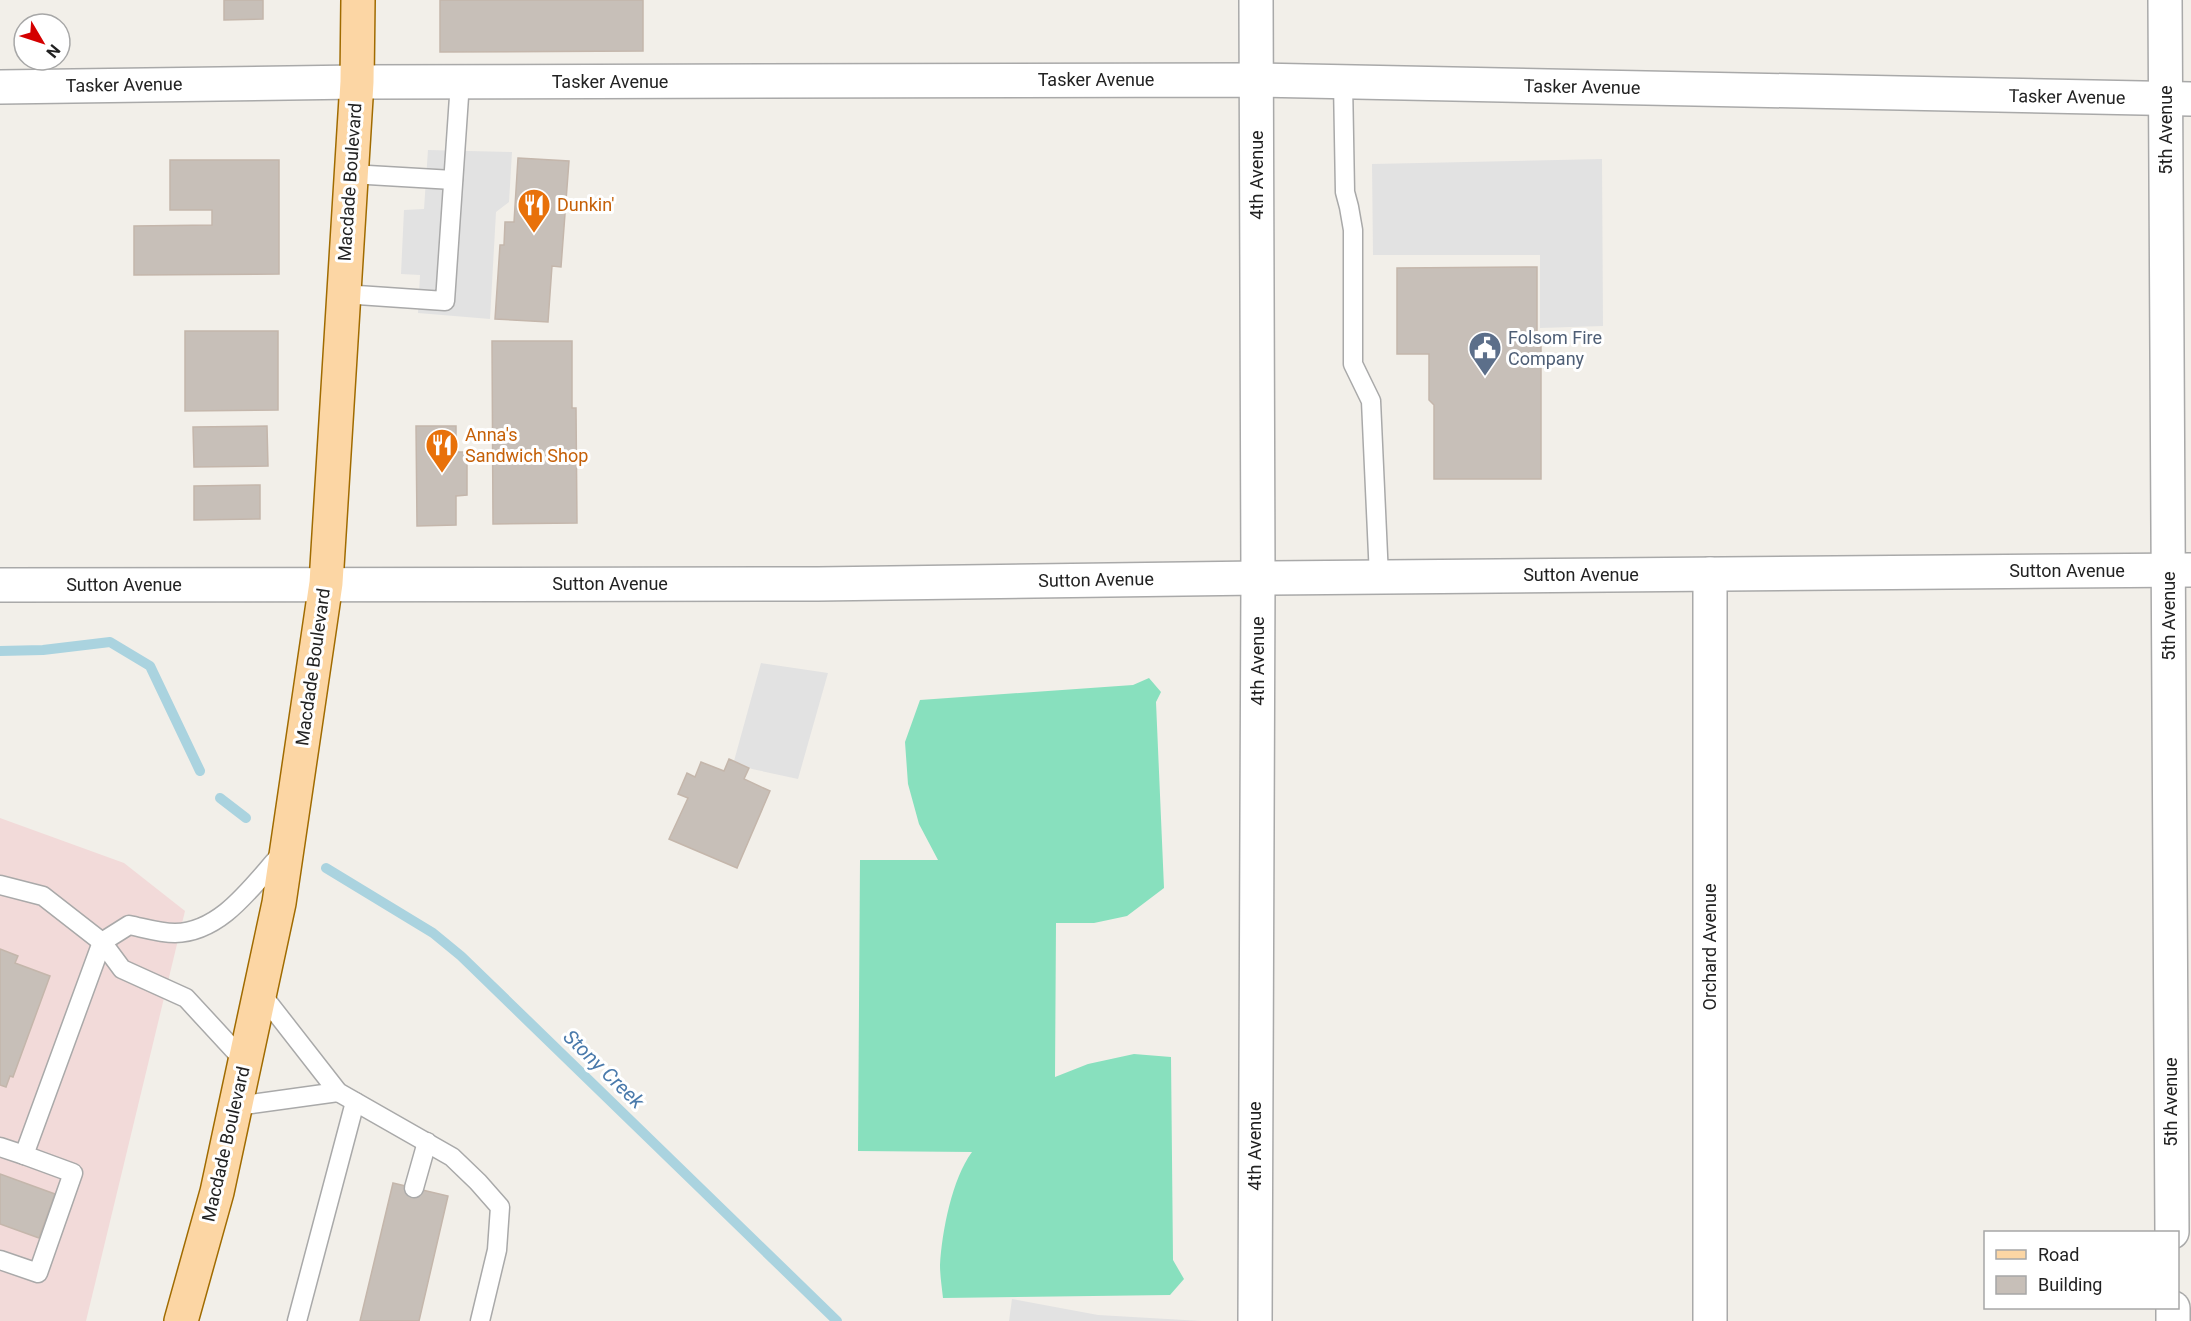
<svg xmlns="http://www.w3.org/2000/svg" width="2191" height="1321" viewBox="0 0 2191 1321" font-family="Roboto,sans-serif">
<rect width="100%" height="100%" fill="#f2efe9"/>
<!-- commercial -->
<polygon fill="#f2dad9" points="0,818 124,863 185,911 86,1321 0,1321"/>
<!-- pitch -->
<path fill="#88e0be" d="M1149 678 1161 692 1156 702 1164 888 1127 916 1094 923H1056L1055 1077 1088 1064 1134 1054 1171 1057 1173 1260 1184 1279 1170 1295 943 1298C942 1288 940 1276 940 1265 942 1231 952 1179 972 1152L858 1151 860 860H938L919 824 908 784 905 742 920 700 1133 685Z"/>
<!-- parking -->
<g fill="#e2e2e2">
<polygon points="428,150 512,152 509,202 496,212 490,319 418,313 420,275 401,274 404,210 424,209"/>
<polygon points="1602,159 1603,326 1540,328 1540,255 1373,255 1372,164"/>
<polygon points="761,663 828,673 798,779 752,769 734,761"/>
<polygon points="1012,1299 1098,1315 1202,1321 1009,1321"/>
</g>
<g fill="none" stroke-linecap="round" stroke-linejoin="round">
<!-- stream -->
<g stroke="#aad3df" stroke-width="10">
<polyline points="0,651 43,650 110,642 150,666 200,771"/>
<polyline points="220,798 246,818"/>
<polyline points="326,868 433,933 461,956 837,1321"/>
</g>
</g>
<!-- building -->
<g fill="#c7bfb8" stroke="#c4b6ab" stroke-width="1.5">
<polygon points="224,0 263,0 263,19 224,20"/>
<polygon points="440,0 643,0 643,51 440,52"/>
<polygon points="518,158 569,161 561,267 552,266 548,322 495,319 500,245 504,245 505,222 514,222"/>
<polygon points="170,160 279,160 279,274 134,275 134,226 212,225 212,210 170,210"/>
<polygon points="1537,267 1537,347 1541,347 1541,479 1434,479 1434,405 1429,400 1429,354 1397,354 1397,268"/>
<polygon points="185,331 278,331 278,410 185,411"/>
<polygon points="492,341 572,341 572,408 576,408 577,523 493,524"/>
<polygon points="267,426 268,466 194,467 193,427"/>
<polygon points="416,426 456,426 456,452 467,452 467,495 456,496 456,525 417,526"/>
<polygon points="260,485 260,519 194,520 194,486"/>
<polygon points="729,759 749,768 744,779 770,791 737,868 669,839 688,798 678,794 687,773 695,777 701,762 724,771"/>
<polygon points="0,949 18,956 15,963 50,976 13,1077 10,1076 6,1087 0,1085"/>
<polygon points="0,1174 55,1194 39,1238 0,1224"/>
<polygon points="393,1183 448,1196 419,1321 360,1321"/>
</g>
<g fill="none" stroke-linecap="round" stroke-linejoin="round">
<!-- service casing -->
<g stroke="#a9a9a9" stroke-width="21">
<g id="service">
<polyline points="1343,82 1345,192 1349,207 1353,230 1353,364 1371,401 1379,577"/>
<polyline points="351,174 453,180"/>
<polyline points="343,294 445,301 460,82"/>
<polyline points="0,885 43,896 102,942 122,969 186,998 245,1062"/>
<polyline points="260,992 338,1092 452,1157 478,1182 500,1207 497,1250 480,1321"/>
<polyline points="237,1106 338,1092"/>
<path d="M0 1147 24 1155 102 942 129 925C144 928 160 933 175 933 223 932 254 883 284 851"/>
<polyline points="414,1188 427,1142"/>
<polyline points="0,1260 38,1273 73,1173 24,1155"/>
<polyline points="297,1321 355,1102"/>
</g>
</g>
<!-- minor casing -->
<g stroke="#a9a9a9" stroke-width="36">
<g id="minor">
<polyline points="2165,0 2172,1232"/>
<polyline points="0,87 357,82 1257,80 2191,99"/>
<polyline points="1710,574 1710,1321"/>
<polyline points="0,585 818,584 1258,578 2191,570"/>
<polyline points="2173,1308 2173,1321"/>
<polyline points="1255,1321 1258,578 1256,0"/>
</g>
</g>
<!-- primary casing -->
<g stroke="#a06b00" stroke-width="36">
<polyline id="primary" points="181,1321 217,1192 279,903 326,583 357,82 358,0"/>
</g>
<!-- service -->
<use href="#service" stroke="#fff" stroke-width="18"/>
<!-- minor -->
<use href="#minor" stroke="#fff" stroke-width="33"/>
<!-- primary -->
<use href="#primary" stroke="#fcd6a4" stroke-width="33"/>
</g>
<!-- icons -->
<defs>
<g id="restaurant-pin" transform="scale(1.725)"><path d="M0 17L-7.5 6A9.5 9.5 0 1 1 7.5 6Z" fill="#e8710a" stroke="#fff"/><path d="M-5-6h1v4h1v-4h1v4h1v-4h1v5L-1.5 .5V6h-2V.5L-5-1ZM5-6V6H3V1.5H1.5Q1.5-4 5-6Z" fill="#fff"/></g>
<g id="civic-pin" transform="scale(1.725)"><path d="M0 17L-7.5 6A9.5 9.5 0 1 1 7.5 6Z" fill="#5c6f8a" stroke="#fff"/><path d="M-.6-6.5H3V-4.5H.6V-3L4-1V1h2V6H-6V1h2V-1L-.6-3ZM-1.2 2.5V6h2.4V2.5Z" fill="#fff"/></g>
</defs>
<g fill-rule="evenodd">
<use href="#restaurant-pin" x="534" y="205"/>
<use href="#civic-pin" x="1485" y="348"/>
<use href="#restaurant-pin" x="442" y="445"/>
</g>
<g text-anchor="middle" stroke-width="6" stroke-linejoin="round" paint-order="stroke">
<!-- street labels -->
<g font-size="18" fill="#222" stroke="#fff">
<text x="1096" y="86">Tasker Avenue</text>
<text x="610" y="88">Tasker Avenue</text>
<text transform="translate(124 85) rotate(-1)" y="6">Tasker Avenue</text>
<text transform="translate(1582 87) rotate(1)" y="6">Tasker Avenue</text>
<text transform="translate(2067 97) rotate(1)" y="6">Tasker Avenue</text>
<text transform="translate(2166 130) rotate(-90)" y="6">5th Avenue</text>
<text transform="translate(1257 175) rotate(-90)" y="6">4th Avenue</text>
<text transform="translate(350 182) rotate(-86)" y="6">Macdade Boulevard</text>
<text x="2067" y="577">Sutton Avenue</text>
<text x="1581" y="581">Sutton Avenue</text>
<text transform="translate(1096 580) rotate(-1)" y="6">Sutton Avenue</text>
<text x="610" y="590">Sutton Avenue</text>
<text x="124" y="591">Sutton Avenue</text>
<text transform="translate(2169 616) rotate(-90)" y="6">5th Avenue</text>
<text transform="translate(1258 661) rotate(-90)" y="6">4th Avenue</text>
<text transform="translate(313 667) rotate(-82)" y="6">Macdade Boulevard</text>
<text transform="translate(1710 947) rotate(-90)" y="6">Orchard Avenue</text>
<text transform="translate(2171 1102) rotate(-90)" y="6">5th Avenue</text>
<text transform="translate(226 1144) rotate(-77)" y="6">Macdade Boulevard</text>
<text transform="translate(1255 1146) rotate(-90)" y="6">4th Avenue</text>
</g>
<!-- food labels -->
<g font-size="18" fill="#c56008" stroke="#fff" text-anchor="start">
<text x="557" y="211">Dunkin'</text>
<text x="465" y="441">Anna's<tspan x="465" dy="21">Sandwich Shop</tspan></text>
</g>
<!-- service labels -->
<g font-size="18" fill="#4e5e75" stroke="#fff" text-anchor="start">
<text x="1508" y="344">Folsom Fire<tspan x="1508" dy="21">Company</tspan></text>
</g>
<!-- water labels -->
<g font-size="20" font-style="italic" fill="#4a7aab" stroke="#fff">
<text transform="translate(604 1069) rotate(44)" y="7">Stony Creek</text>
</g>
</g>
<!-- legend -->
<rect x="1984" y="1231" width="195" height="78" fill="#ffffff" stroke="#a7a7a7" stroke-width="1.5"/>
<rect x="1996" y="1250" width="30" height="9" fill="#fcd6a4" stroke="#a7a7a7" stroke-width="1.5"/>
<text x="2038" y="1261" font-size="18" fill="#222222">Road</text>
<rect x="1996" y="1276" width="30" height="18" fill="#c7bfb8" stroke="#a7a7a7" stroke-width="1.5"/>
<text x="2038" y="1291" font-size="18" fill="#222222">Building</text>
<!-- north arrow -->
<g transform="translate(42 42) rotate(129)"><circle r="28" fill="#ffffff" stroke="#a7a7a7" stroke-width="1.5"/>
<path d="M0-4.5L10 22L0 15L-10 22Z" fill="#d40000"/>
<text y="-9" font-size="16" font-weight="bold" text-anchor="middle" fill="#222222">N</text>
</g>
</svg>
